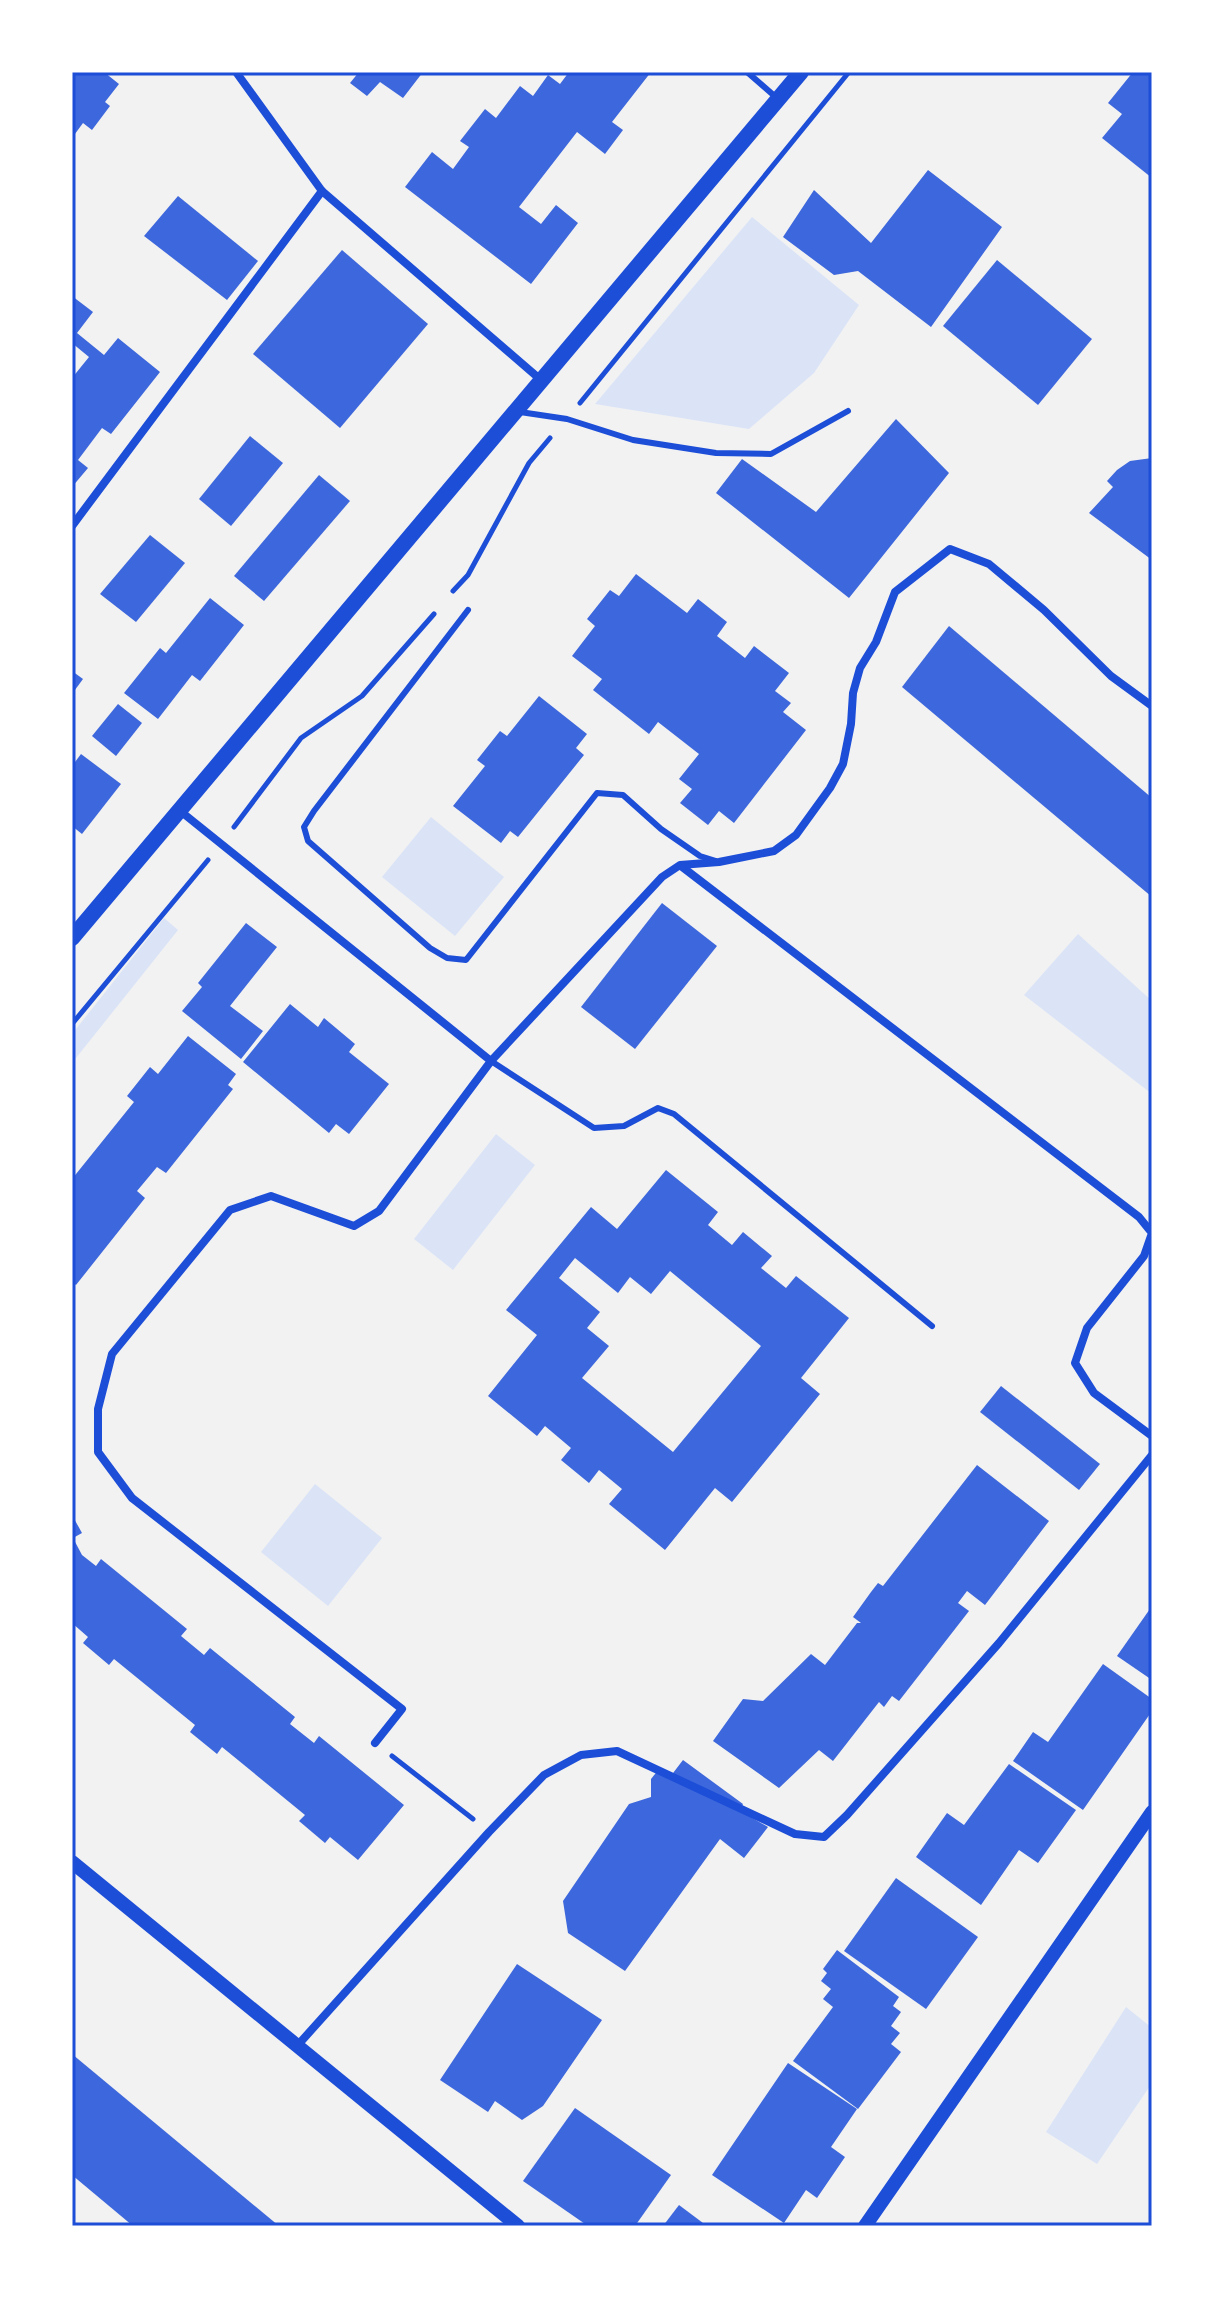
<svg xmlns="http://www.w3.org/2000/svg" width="1224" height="2298" viewBox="0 0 1224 2298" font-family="Lato,sans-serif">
<rect width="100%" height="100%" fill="#f2f2f2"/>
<!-- green -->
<g fill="#dbe4f7">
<polygon points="752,217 859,305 814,373 749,429 595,404"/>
<polygon points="431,817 504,877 455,936 382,877"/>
<polygon points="164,918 178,930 72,1063 72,1034"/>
<polygon points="1078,934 1152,1001 1152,1094 1024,995"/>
<polygon points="496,1134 535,1165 453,1270 414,1239"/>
<polygon points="315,1484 382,1538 328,1606 261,1552"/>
<polygon points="1126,2007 1152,2028 1152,2083 1097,2164 1046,2132"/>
</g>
<!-- building -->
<g fill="#3d67dc" fill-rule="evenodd">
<polygon points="72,72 104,72 119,84 105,102 110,106 92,130 83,123 72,138"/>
<polygon points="359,72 423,72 403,98 380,82 367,96 350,83"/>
<polygon points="569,72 651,72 612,122 623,130 605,154 577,132 519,207 541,224 556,205 578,223 531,284 405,187 432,152 453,169 469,147 460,141 485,109 496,118 520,86 533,96 548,75 560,84"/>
<polygon points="1133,72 1152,72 1152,178 1102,138 1122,114 1108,103"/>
<polygon points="928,170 1002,227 931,327 858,271 834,275 783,237 814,190 871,243"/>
<polygon points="178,196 258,261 227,300 144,236"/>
<polygon points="342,250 428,324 340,428 253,354"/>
<polygon points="997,260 1092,339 1038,405 943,326"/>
<polygon points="72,296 93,312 77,333 104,355 118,338 160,372 111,434 102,428 78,460 88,468 72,487 72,378 89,357 72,343"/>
<polygon points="896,419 949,473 849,598 716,493 742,459 816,512"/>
<polygon points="250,436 283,463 231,526 199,499"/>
<polygon points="1152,458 1152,560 1089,513 1113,487 1107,481 1117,470 1130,461"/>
<polygon points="319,475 350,501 264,601 234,576"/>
<polygon points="150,535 185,563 136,622 100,594"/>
<polygon points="636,574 687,613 698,599 727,622 717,636 745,658 754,646 789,673 775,691 791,703 783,712 806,730 734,823 719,811 708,825 680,803 692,789 679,779 699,754 658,722 649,734 593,690 602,679 572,656 595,626 587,619 610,590 619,596"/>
<polygon points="210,598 244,625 200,681 192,675 158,719 124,693 160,648 166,653"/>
<polygon points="949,626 1152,798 1152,897 902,687"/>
<polygon points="72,671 83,679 72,694"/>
<polygon points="539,696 587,734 576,748 584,755 518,837 510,831 501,843 453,806 485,766 477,760 500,731 507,736"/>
<polygon points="118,704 142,723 116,756 92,736"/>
<polygon points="81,754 121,784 82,834 72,826 72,766"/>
<polygon points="662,903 717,946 635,1049 581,1007"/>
<polygon points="246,923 277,947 230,1006 263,1031 241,1059 182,1011 202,987 198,983"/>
<polygon points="290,1004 318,1027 324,1018 355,1044 349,1052 389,1084 349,1134 336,1124 329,1133 243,1062"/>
<polygon points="188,1036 236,1074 228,1085 233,1089 166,1173 157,1167 137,1191 145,1198 76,1285 72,1282 72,1179 134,1102 127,1096 150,1067 158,1074"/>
<path d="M666 1170 718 1212 708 1225 732 1245 743 1232 772 1256 761 1268 786 1288 796 1276 849 1318 801 1378 820 1394 732 1502 715 1488 665 1550 609 1504 622 1489 599 1470 589 1483 561 1460 571 1448 545 1426 537 1436 488 1396 537 1335 506 1310 591 1207 617 1229ZM575 1258 618 1293 630 1277 651 1294 670 1271 761 1346 673 1452 582 1378 609 1346 587 1328 600 1312 559 1278Z"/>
<polygon points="1001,1386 1100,1464 1079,1490 980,1412"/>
<polygon points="977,1465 1049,1521 985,1605 967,1591 958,1603 969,1611 899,1701 892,1696 884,1707 879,1702 833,1761 819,1750 779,1788 713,1741 743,1699 763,1701 811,1654 825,1665 857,1623 861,1623 853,1617 871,1592 878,1583 883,1586"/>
<polygon points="72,1515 82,1533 73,1538 82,1555 96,1566 101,1559 187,1629 181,1636 204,1655 210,1648 295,1717 290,1724 314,1743 319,1736 404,1805 358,1860 330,1837 325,1843 299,1821 305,1815 222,1747 217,1754 190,1732 195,1725 114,1659 109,1665 83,1643 88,1637 72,1623"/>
<polygon points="1152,1606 1152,1680 1117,1656"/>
<polygon points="1103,1664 1152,1699 1152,1711 1083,1810 1013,1761 1033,1732 1048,1742"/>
<polygon points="683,1760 743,1804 740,1811 768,1827 744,1858 720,1839 625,1971 568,1933 563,1901 629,1804 651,1797 651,1779 659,1769 670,1777"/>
<polygon points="1009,1764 1076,1810 1038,1863 1019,1850 981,1905 916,1857 947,1813 964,1825"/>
<polygon points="896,1878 978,1937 926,2009 844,1951"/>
<polygon points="837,1950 899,1997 893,2006 901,2012 891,2026 900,2033 891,2044 901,2052 858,2109 793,2061 833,2007 823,1999 831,1989 821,1981 827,1973 823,1969"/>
<polygon points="517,1964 602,2020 543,2106 522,2120 495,2101 488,2112 440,2080"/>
<polygon points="72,2054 279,2226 133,2226 72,2175"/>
<polygon points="788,2063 857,2109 831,2147 845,2157 817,2198 806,2190 784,2223 712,2175"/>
<polygon points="575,2108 671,2175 635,2226 588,2226 523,2181"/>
<polygon points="679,2205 707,2226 663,2226"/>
</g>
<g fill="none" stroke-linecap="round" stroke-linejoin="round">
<!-- path -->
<g stroke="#1d4ed8" stroke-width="5">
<polyline points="580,403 849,72"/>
<polyline points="453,591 468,575 529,463 550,438"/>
<polyline points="234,827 301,738 362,696 434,614"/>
<polyline points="72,1024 208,860"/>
<polyline points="392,1756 473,1819"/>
</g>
<!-- service -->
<g stroke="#1d4ed8" stroke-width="6">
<polyline points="747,72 778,99"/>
<polyline points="520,412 567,419 633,440 716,453 771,454 848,411"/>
<polyline points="468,610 314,811 304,827 308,841 430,948 447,958 466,960 597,793 623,795 661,829 700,856 716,861"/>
<polyline points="491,1061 594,1128 624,1126 658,1108 674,1114 932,1326"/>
</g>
<!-- minor -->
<g stroke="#1d4ed8" stroke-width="8">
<polyline points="236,72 322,191 541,380"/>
<polyline points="72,526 322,191"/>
<polyline points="179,810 491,1061 379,1211 354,1226 271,1196 230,1210 112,1354 98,1409 98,1452 132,1498 402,1709 375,1743"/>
<polyline points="681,866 1139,1217 1152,1233 1144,1256 1087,1328 1075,1363 1094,1393 1152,1436"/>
<polyline points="491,1061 662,877 680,865 719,862 774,851 796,835 830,788 843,764 851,724 853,693 860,668 876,642 895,592 950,549 989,564 1044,610 1111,676 1152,706"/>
<polyline points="297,2046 489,1832 544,1775 581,1755 617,1751 795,1834 824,1837 847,1815 999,1643 1152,1455"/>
</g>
<!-- tertiary -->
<g stroke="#1d4ed8" stroke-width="14">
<polyline points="72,1862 518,2226"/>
<polyline points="865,2226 1152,1812"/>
</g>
<!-- secondary -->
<polyline stroke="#1d4ed8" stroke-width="16" points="72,938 801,72"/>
</g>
<!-- border -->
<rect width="1224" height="2298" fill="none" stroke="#ffffff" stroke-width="148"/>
<rect x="74" y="74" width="1076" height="2150" fill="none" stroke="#1d4ed8" stroke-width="3"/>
</svg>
